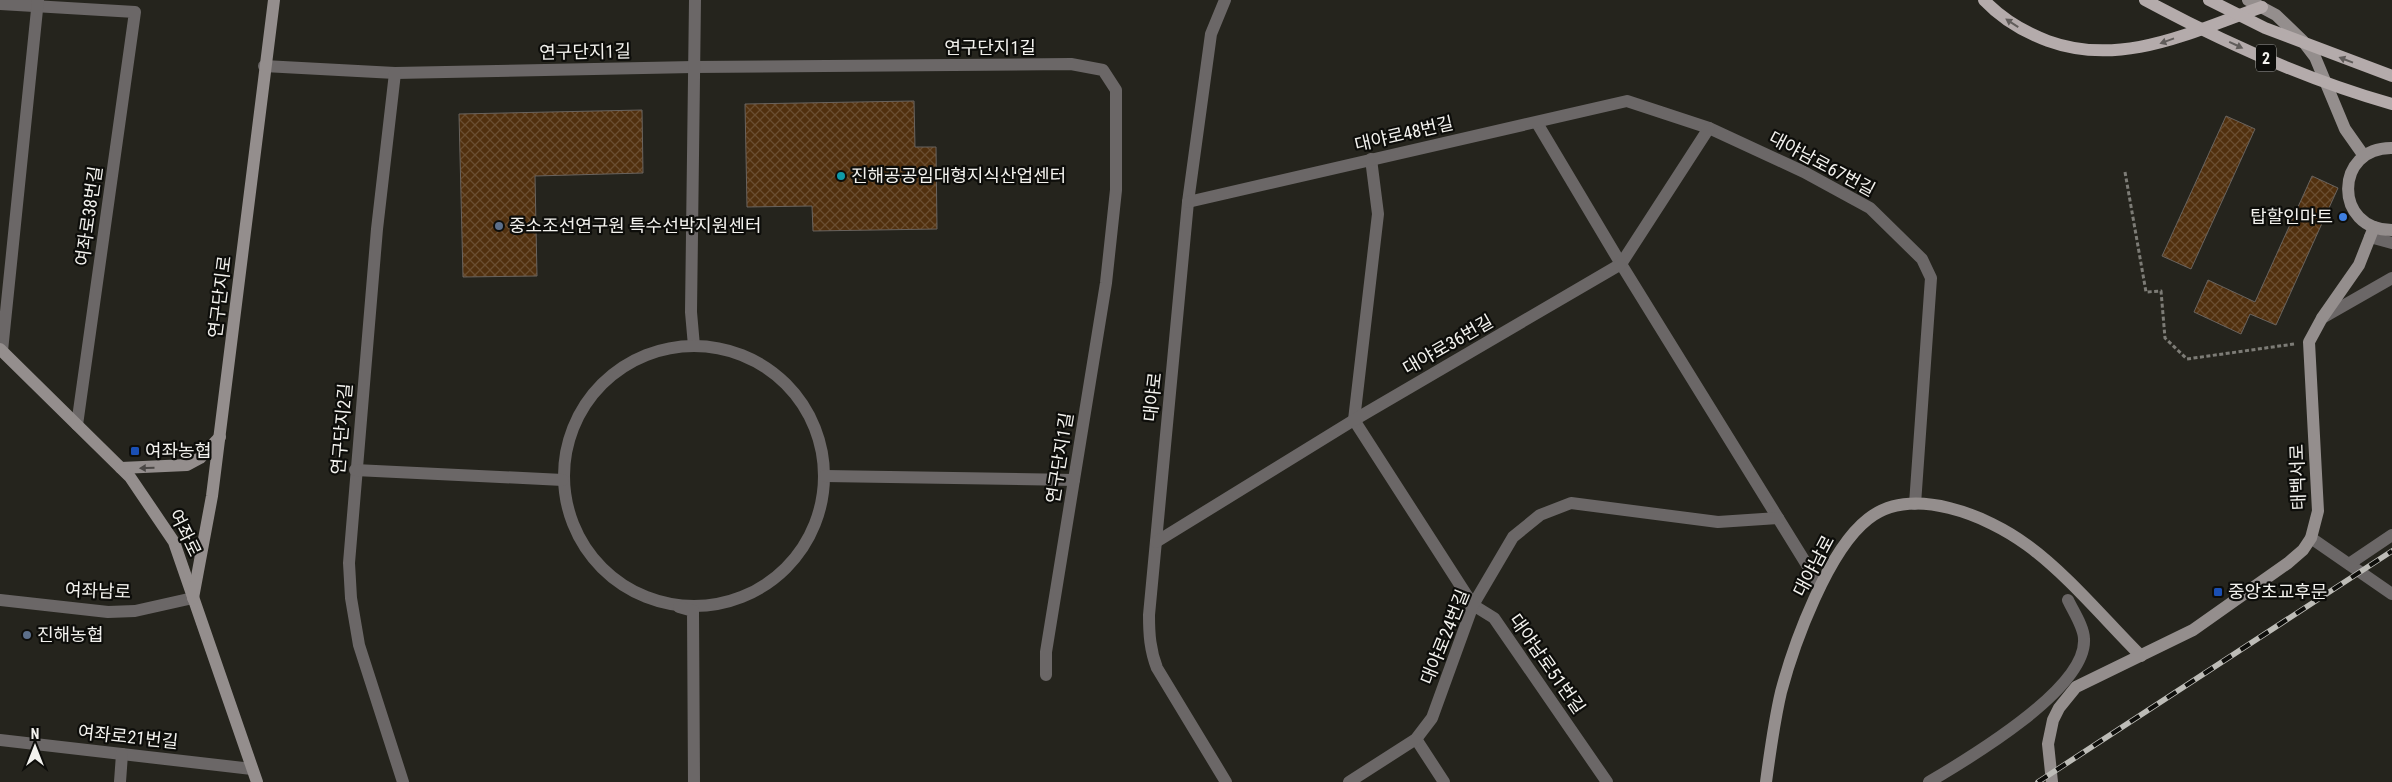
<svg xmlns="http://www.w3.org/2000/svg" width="2392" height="782" viewBox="0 0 2392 782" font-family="'Roboto Condensed','Noto Sans KR',sans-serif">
<defs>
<pattern id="building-cross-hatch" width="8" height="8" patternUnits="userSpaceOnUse" patternTransform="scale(1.25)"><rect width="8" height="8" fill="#51300e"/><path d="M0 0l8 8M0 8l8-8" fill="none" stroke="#6a4e31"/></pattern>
</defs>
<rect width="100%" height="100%" fill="#25241d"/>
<!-- building -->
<g fill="url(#building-cross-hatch)" stroke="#69635e">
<polygon points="914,101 915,147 936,147 937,229 813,231 812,206 747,207 745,104"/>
<polygon points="642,110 643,173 535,176 537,276 463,277 459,114"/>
<polygon points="2226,116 2255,129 2191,269 2162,256"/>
<polygon points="2312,176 2338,188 2276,325 2250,314 2241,334 2194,312 2208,280 2255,302"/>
</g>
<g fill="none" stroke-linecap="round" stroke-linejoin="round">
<!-- path -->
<polyline stroke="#7d7c76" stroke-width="3" stroke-dasharray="4 2.5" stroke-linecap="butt" points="2125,172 2146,292 2161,291 2165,338 2187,359 2294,344"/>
<!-- street -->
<g stroke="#6b6767" stroke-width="12">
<path d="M1225 0 1211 34 1188 202 1149 615C1149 634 1150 650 1157 668L1226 782"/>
<polyline points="0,4 135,12 77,425"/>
<polyline points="264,66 395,73 693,67 1071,64 1103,70 1116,90 1116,190 1106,283 1046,652 1046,675"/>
<polyline points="395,73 377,229 349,563 351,598 359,645 403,782"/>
<polyline points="1537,123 1621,264 1820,586"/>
<polyline points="1371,159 1378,214 1354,420 1473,605 1494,618 1607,782"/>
<polyline points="1188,202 1627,101 1709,128 1804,172 1870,208 1922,259 1931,278 1915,504"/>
<polyline points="2370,237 2392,243"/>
<polyline points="2322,318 2392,278"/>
<polyline points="694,346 691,312 695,0"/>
<circle cx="694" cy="476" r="130"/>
<polyline points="2,351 38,0"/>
<polyline points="355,470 563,480"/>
<polyline points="825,476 1074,480"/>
<polyline points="2311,538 2392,594"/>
<polyline points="1156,542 1354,420 1621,264 1709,128"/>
<polyline points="2349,564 2392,535"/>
<polyline points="0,600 108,612 135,611 193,598"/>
<polyline points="679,607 693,611 694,782"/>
<polyline points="1416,739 1444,782"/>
<polyline points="0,740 252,769"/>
<polyline points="120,782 122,754"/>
<polyline points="1349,782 1416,739 1432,718 1473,605 1513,537 1540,515 1571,503 1718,522 1778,518"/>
<path d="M1929 782C1968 759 2087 689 2084 639 2084 627 2073 611 2068 600"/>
</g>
<!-- secondary -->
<g stroke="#948e8d" stroke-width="12">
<polyline points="2248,0 2276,15 2302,40 2315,57 2345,129 2364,156"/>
<path d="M2392 148C2334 147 2333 230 2392 230"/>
<polyline points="0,349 130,477 174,542 257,782"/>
<polyline points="121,468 187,465 200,458 220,437"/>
<polyline points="193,598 212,496 274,0"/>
<path d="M1766 782C1770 752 1774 722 1781 692 1794 643 1828 550 1868 519 1912 484 1988 516 2027 545 2067 574 2105 620 2141 656"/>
<polyline points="2052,782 2048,744 2053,720 2059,708 2076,687 2193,630 2288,563 2303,550 2311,538 2318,511 2309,342 2322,318 2359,265 2374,227"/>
</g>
<!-- primary -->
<path stroke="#b4abab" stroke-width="12" d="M1984 0C2002 19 2024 32 2048 41 2122 68 2193 31 2262 7"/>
<!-- rail casing -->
<g stroke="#bdbcb7" stroke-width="5.5">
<polyline id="rail" points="2038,782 2392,551"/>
</g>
<!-- rail -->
<use href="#rail" stroke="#0d0d0a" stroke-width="4" stroke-dasharray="11" stroke-linecap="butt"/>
<!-- primary-bridge -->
<g stroke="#b4abab" stroke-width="12">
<path d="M2145 0C2223 42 2307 80 2392 104"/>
<polyline points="2209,0 2265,28 2392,76"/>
</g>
</g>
<!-- one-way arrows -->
<defs><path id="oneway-solid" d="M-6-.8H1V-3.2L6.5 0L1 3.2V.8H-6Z" transform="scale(1.25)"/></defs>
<g fill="#605c5a">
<use href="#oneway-solid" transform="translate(2012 23) rotate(-147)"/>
<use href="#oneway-solid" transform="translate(2167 41) rotate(160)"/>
<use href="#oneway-solid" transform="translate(2236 45) rotate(25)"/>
<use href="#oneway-solid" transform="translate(2346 60) rotate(-159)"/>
</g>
<use fill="#4a4745" href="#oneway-solid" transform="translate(147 468) rotate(179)"/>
<!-- markers -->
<circle fill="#0f9aa8" stroke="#0d0d0a" stroke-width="2" cx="841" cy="176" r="5"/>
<circle fill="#3f7fe0" stroke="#0d0d0a" stroke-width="2" cx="2343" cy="217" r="5"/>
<g fill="#5c6f8a" stroke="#0d0d0a" stroke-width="2">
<circle cx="499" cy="226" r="5"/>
<circle cx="27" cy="635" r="5"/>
</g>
<g fill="#1a4fb4" stroke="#0d0d0a" stroke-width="2">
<rect x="130" y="446" width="10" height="10" rx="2.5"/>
<rect x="2213" y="587" width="10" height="10" rx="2.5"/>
</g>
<g text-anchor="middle" stroke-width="4.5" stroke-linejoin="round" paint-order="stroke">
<!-- shield labels -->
<rect fill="#0d0d0a" stroke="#aeadaa" stroke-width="1" x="2256" y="44.5" width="20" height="27" rx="4"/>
<g font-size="16" font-weight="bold" fill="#f3f2ee">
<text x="2266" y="64">2</text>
</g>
<!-- street labels -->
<g font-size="18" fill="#f3f2ee" stroke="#0d0d0a">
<text x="990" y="54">연구단지1길</text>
<text transform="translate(585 52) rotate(-1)" y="6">연구단지1길</text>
<text transform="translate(1404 134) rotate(-13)" y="6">대야로48번길</text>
<text transform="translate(1822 164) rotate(28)" y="6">대야남로67번길</text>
<text transform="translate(89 216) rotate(-82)" y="6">여좌로38번길</text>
<text transform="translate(220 297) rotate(-83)" y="6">연구단지로</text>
<text transform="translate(1448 345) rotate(-30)" y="6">대야로36번길</text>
<text transform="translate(1153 397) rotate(-84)" y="6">대야로</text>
<text transform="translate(342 429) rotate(-85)" y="6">연구단지2길</text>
<text transform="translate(1060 458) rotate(-81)" y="6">연구단지1길</text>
<text transform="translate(2298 477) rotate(-92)" y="6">태백서로</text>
<text transform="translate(185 533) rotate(64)" y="6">여좌로</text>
<text transform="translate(1814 566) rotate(-62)" y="6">대야남로</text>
<text transform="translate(98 591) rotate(2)" y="6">여좌남로</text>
<text transform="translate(1445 637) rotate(-68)" y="6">대야로24번길</text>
<text transform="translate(1547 664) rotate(55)" y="6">대야남로51번길</text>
<text transform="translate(128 737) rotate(6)" y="6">여좌로21번길</text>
</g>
<!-- poi labels -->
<g font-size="18" fill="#f3f2ee" stroke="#0d0d0a" text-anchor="start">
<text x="851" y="182">진해공공임대형지식산업센터</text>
<text x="2333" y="223" text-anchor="end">탑할인마트</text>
<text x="509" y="232">중소조선연구원 특수선박지원센터</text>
<text x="145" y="457">여좌농협</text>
<text x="2228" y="598">중앙초교후문</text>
<text x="37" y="641">진해농협</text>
</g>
</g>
<!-- north arrow -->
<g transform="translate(35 747)" stroke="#0d0d0a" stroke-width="4" paint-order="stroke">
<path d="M0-4L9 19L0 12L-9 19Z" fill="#f3f2ee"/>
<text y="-8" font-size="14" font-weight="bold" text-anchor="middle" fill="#f3f2ee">N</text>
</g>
</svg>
